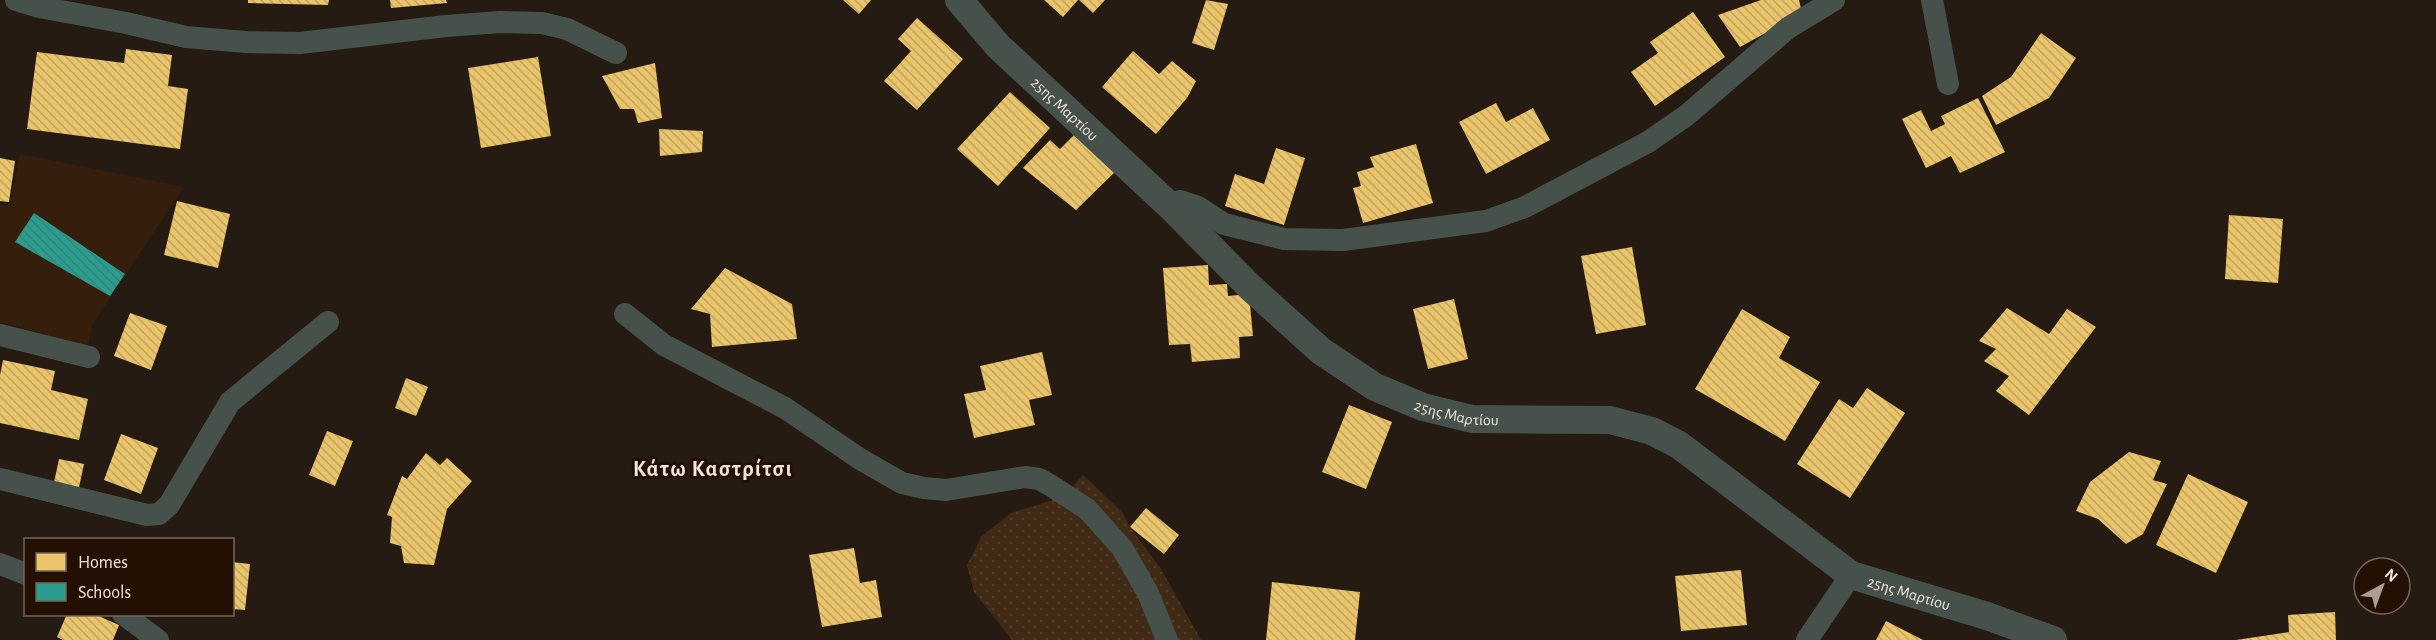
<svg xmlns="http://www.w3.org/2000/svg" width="2436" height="640" viewBox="0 0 2436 640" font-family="'Alegreya Sans',sans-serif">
<defs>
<pattern id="grass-dots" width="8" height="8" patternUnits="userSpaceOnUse" patternTransform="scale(1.5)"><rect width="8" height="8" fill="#402915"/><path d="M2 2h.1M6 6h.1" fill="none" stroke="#533e2b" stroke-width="1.8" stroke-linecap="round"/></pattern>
<pattern id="homes-back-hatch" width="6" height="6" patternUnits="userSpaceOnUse" patternTransform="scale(1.5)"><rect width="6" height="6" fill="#e9c46a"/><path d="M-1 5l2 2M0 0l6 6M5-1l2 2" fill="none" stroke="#c1a460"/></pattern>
<pattern id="schools-back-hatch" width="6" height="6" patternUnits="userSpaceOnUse" patternTransform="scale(1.5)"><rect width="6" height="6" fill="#2a9d8f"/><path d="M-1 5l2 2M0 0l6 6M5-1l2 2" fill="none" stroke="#338378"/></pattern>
</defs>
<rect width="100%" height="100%" fill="#251b12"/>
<!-- built -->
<polygon fill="#351e0b" points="20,154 184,187 92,325 88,346 0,322 0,205 10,206"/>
<!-- grass -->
<polygon fill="url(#grass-dots)" points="1083,475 1122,512 1130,527 1161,569 1201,640 1012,640 974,592 967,565 982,536 1011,513 1063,497"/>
<!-- homes -->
<g fill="url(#homes-back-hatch)">
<polygon points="248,0 329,0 328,5 248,3"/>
<polygon points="390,0 446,0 447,3 391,8"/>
<polygon points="843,0 871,0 859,14"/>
<polygon points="1044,0 1078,0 1063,17"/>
<polygon points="1079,0 1105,0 1093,13"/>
<polygon points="1206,0 1228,4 1214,50 1192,43"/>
<polygon points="1761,0 1799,0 1802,13 1740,47 1718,15"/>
<polygon points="1693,12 1725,57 1655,106 1631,72 1658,53 1650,42"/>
<polygon points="917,18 963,59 917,110 884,81 911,51 898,39"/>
<polygon points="2041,33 2076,58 2049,98 1996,125 1982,96 2011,77"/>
<polygon points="126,49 172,55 168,86 188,89 180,149 27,129 37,52 124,63"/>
<polygon points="1133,51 1159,74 1172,61 1196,81 1187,98 1156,134 1102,87"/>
<polygon points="538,57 551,136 481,148 468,68"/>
<polygon points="655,63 662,118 638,123 634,109 620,109 602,76"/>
<polygon points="1010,92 1050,128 998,186 957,149"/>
<polygon points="1978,98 2005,152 1960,173 1951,156 1926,168 1902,119 1921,110 1931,131 1945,124 1941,116"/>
<polygon points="1496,103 1506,122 1533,108 1550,140 1486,174 1459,122"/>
<polygon points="659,129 703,131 702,152 660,156"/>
<polygon points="1080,129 1119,168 1076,210 1023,168 1050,140 1060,149"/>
<polygon points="1416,144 1433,203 1363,223 1353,188 1361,186 1357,172 1374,167 1370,157"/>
<polygon points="1276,148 1305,158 1284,225 1225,206 1235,174 1264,184"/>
<polygon points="0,158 15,161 9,202 0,201"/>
<polygon points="177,201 230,214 218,268 164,255"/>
<polygon points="2229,215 2283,219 2278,283 2225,279"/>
<polygon points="1632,247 1646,325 1596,334 1581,256"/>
<polygon points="1208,265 1209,285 1227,284 1228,296 1249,294 1253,336 1239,337 1240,358 1192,362 1190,344 1169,345 1163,268"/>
<polygon points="725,268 792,304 797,339 712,347 710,314 691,309"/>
<polygon points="1454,299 1468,359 1428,369 1413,309"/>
<polygon points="2007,308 2049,334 2067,309 2096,327 2029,415 1996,391 2009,376 1984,361 1996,349 1979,341"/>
<polygon points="1742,309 1790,337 1779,358 1820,382 1785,441 1695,389"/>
<polygon points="130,313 167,326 151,370 114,356"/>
<polygon points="1042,352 1052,395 1029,400 1035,425 974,438 964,394 986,390 980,366"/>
<polygon points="3,360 55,371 51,390 88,399 79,440 0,423 0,375"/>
<polygon points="406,378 428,387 416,416 395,408"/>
<polygon points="1867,388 1905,413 1850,498 1797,464 1839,399 1853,408"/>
<polygon points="1349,405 1392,422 1366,489 1322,472"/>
<polygon points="327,431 353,441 335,486 309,475"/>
<polygon points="121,434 158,448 141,494 104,480"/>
<polygon points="2129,452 2161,461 2153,480 2167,484 2143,534 2126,544 2098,519 2076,511 2090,482"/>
<polygon points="426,453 440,465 447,458 472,481 447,509 434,565 404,563 401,546 390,543 392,517 387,515 402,476 407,479"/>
<polygon points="59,459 84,464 78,492 53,487"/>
<polygon points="2188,474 2248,502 2216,573 2156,545"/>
<polygon points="1146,508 1179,535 1164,554 1130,527"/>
<polygon points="854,548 860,583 876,580 882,617 822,627 809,555"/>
<polygon points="232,562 250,564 245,610 232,609"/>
<polygon points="1741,570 1747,625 1681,631 1675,576"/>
<polygon points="1272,582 1360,592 1355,640 1266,640"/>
<polygon points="2335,612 2336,640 2236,640 2289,632 2288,615"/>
<polygon points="67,614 94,614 119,625 113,640 63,640 57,637"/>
<polygon points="1886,621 1923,640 1876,640"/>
</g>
<!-- schools -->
<polygon fill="url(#schools-back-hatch)" points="34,213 125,274 110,296 15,242"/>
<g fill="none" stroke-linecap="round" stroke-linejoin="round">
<!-- minor -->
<g stroke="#45514a" stroke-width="22">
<polyline points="16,0 39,7 126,23 186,37 246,42 300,43 446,26 500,22 542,23 567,29 616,53"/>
<polyline points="1932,0 1948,84"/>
<polyline points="1170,206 1180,201 1198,207 1224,224 1284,239 1343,240 1486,221 1525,207 1648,142 1687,115 1788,28 1834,0"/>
<polyline points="625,314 664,345 785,408 860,459 902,483 924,488 946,490 1025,477 1039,479 1050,485 1087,509 1122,548 1148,593 1167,640"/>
<polyline points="0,335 89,357"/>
<polyline points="0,479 147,515 159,514 169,505 230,402 328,322"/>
<polyline points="0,564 26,574"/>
<polyline points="123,614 158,640"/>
<polyline points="1807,640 1851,575"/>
</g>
<!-- tertiary -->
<path stroke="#45514a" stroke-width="28" id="s1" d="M959 0 998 46 1170 206 1250 287 1321 351 1375 387 1423 407 1472 419 1610 420 1652 431 1679 445 1851 575 1987 616 2053 640"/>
</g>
<g text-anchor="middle" stroke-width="6" stroke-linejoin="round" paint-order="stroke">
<!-- street labels -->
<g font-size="16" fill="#f3e6dc" stroke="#231003">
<text dy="6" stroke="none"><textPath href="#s1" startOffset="152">25ης Μαρτίου</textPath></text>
<text dy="6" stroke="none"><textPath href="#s1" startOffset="656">25ης Μαρτίου</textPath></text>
<text dy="6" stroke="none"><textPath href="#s1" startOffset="1160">25ης Μαρτίου</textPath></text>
</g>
<!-- district labels -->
<g font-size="22" font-weight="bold" letter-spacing="1.5" fill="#f3e6dc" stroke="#231003">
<text x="713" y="476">Κάτω Καστρίτσι</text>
</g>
</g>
<!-- legend -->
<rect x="24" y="538" width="210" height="78" fill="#231003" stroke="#76665a" stroke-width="1.5"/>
<rect x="36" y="553" width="30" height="18" fill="#e9c46a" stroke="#76665a" stroke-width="1.5"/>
<text x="78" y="568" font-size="18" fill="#f3e6dc">Homes</text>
<rect x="36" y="583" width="30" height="18" fill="#2a9d8f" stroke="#76665a" stroke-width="1.5"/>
<text x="78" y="598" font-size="18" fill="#f3e6dc">Schools</text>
<!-- north arrow -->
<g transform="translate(2382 586) rotate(41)"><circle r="28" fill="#231003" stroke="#76665a" stroke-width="1.5"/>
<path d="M0-4.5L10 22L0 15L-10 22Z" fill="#ab9f95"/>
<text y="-9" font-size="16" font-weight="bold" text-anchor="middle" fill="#f3e6dc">N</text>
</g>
</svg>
